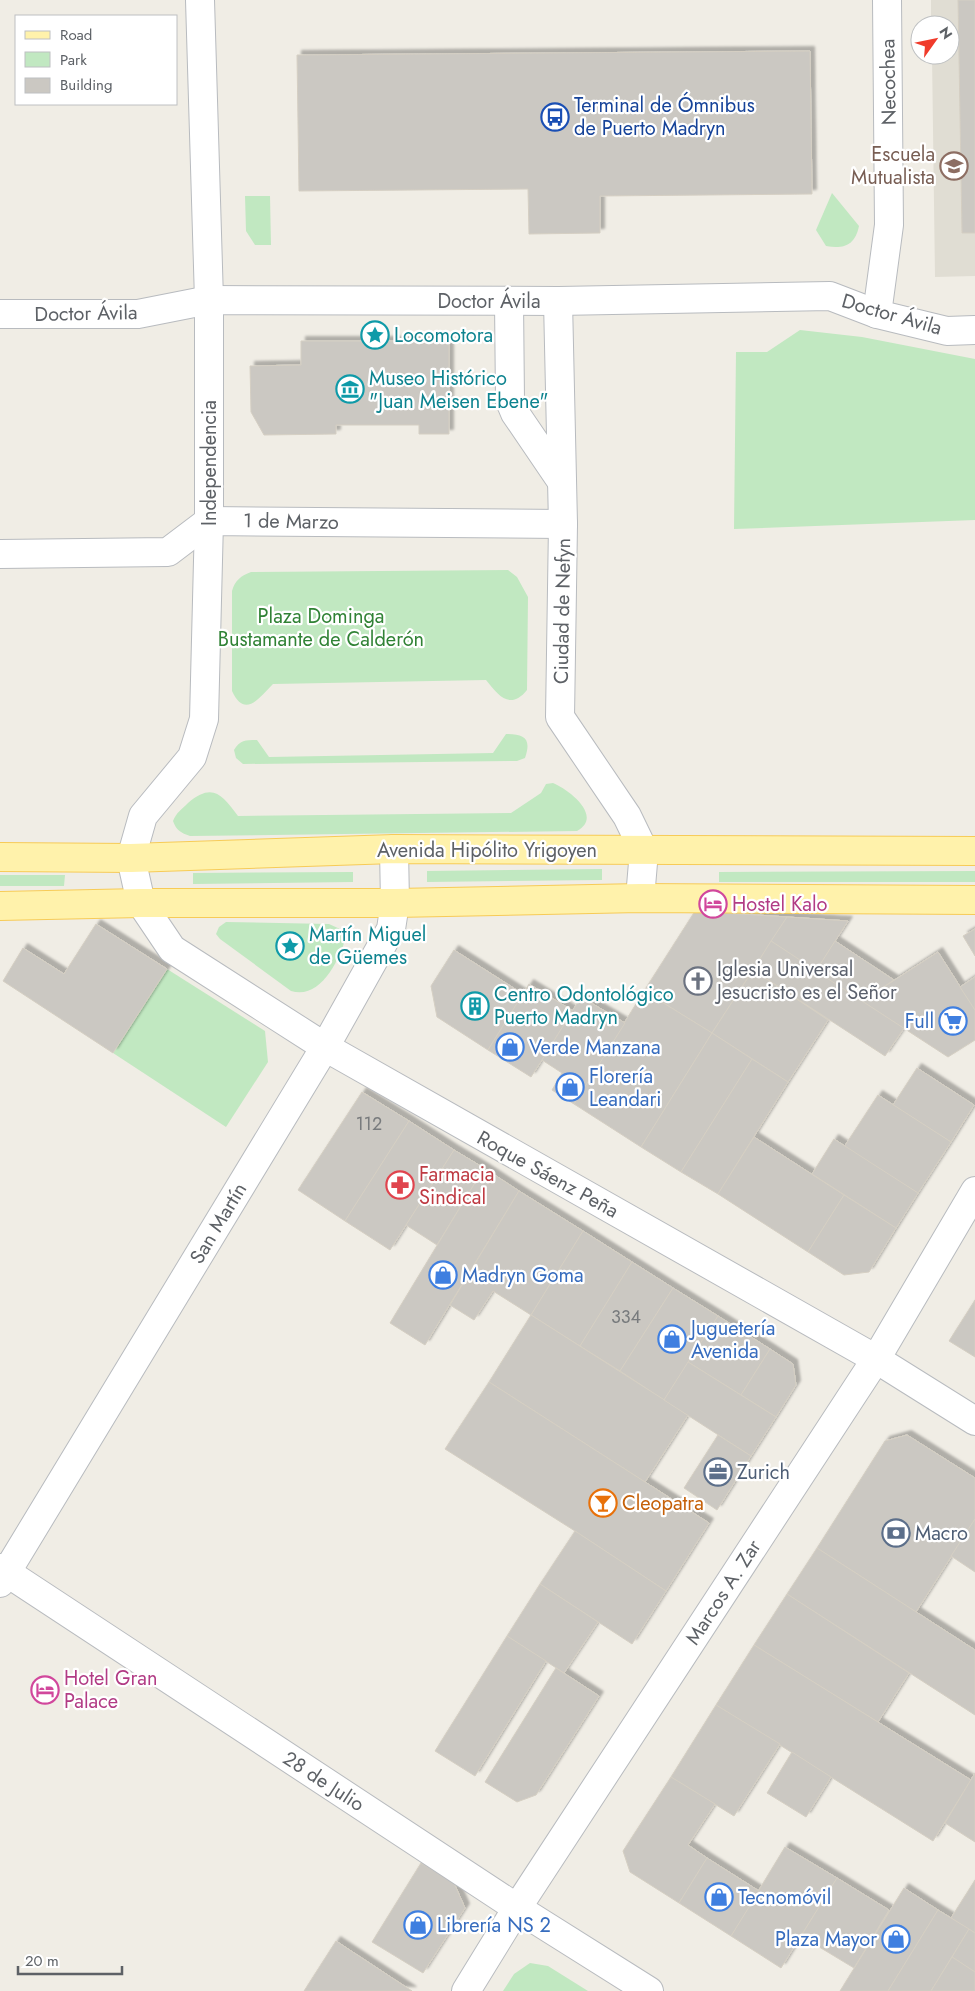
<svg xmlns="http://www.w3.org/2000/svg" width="975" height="1991" viewBox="0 0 975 1991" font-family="Jost,sans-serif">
<defs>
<filter id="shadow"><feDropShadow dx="4.5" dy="-4.5" stdDeviation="1" flood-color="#0004"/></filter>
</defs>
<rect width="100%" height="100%" fill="#f0ede5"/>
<!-- education -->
<polygon fill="#e0ddd3" points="931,0 975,0 975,276 935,277 932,55 950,55 950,25 931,25"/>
<!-- green -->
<g fill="#c1e8c1">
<path d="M832 193 859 226C855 246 843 249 826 246L816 230Z"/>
<polygon points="245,196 270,196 271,245 255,245 246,231"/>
<polygon points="800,330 862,337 975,359 975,520 734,529 736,352 767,352"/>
<path d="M508 570 517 577 528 597 527 690C510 711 498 695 486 680L273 684C259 698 245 719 232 691V591C235 580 241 576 251 572Z"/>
<path d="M506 734C524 734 532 738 525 758L517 761 243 764 236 758 234 750C240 740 246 740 257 740L269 757 493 753Z"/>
<path d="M553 783C568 789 604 816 577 831L190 836C181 833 176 830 173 821 176 813 182 809 188 803 213 782 222 795 238 816L511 813 541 793 546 784Z"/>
<polygon points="602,869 602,880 427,882 427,871"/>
<polygon points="975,871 975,882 719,882 719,872"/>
<polygon points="353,872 353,882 193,884 193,873"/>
<polygon points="0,875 65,875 64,886 0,886"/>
<path d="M226 922 329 924 340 929 346 937C339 961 320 1000 291 991L220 939 216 934 219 927Z"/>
<polygon points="167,969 265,1031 268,1062 226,1127 113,1053"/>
<polygon points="530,1963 548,1966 588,1991 503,1991 514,1974"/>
</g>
<!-- building -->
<g fill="#cbc8c2" stroke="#d5cfc3" filter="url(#shadow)">
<polygon points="958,0 975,0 975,233 962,233"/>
<polygon points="810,51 812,194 600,196 600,233 529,234 528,189 299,191 297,55"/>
<polygon points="301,341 449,341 449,434 419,434 419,425 336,425 336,434 264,435 251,412 250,366 301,365"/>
<polygon points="695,911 787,917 712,1033 644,991"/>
<polygon points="787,917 848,921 816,971 771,941"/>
<polygon points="96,924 167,969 113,1053 3,981 23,948 64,974"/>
<polygon points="975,929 975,956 963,936"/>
<polygon points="771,941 904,1028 885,1056 753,970"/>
<polygon points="835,941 894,980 862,1001 816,971"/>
<polygon points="454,950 523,994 488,1050 437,1017 431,986"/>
<polygon points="938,952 975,1010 975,1040 948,1057 862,1001"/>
<polygon points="753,970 828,1020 788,1082 712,1033"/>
<polygon points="975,977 975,1010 960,987"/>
<polygon points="529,984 573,1011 531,1077 488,1050"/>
<polygon points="644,991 712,1033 641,1147 574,1104"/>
<polygon points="581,997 625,1023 574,1104 552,1090 562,1073 542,1060"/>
<polygon points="712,1033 752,1059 681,1172 641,1147"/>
<polygon points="752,1059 788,1082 718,1194 681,1172"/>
<polygon points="917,1068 974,1105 951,1142 893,1105"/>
<polygon points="362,1092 409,1121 345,1221 298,1190"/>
<polygon points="878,1095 951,1142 918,1193 844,1147"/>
<polygon points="409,1121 454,1150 390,1250 345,1221"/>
<polygon points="754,1137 844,1195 808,1252 718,1194"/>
<polygon points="834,1139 918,1193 896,1228 812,1174"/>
<polygon points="454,1150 484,1168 437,1245 406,1225"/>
<polygon points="484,1168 519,1191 425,1345 390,1323"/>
<polygon points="519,1191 583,1231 531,1315 493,1291 474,1320 450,1305"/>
<polygon points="844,1195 896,1228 869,1272 844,1275 808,1252"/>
<polygon points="583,1231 632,1262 580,1346 531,1315"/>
<polygon points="632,1262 673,1288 620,1371 580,1346"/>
<polygon points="673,1288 718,1316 664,1400 620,1371"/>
<polygon points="975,1300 975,1357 949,1341"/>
<polygon points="531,1315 688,1415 645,1482 489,1382"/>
<polygon points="718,1316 770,1349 741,1395 688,1362"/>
<polygon points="770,1349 793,1364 796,1385 776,1417 741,1395"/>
<polygon points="688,1362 776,1417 751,1456 664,1400"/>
<polygon points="489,1382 709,1523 666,1591 575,1531 445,1449"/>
<polygon points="718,1435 751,1456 717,1510 684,1488"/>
<polygon points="907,1435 975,1478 975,1519 916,1612 817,1548 885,1441"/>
<polygon points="975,1519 975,1572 951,1556"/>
<polygon points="575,1531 666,1591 632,1644 540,1584"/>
<polygon points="817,1548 975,1650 975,1715 787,1594"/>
<polygon points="540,1584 598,1622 564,1673 507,1636"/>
<polygon points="787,1594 909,1673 878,1722 754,1645"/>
<polygon points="507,1636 546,1661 475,1776 435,1751"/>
<polygon points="754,1645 971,1780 933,1841 716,1705"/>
<polygon points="556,1668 599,1696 536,1795 517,1802 485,1782"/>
<polygon points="716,1705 780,1744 734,1816 671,1777"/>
<polygon points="792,1752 831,1777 806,1817 767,1793"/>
<polygon points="975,1773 975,1842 945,1823"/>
<polygon points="671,1777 715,1804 688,1845 707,1858 679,1903 630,1872 623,1851"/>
<polygon points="785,1847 837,1878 781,1968 731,1936"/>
<polygon points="707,1858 759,1891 731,1936 679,1903"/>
<polygon points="421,1863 454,1883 465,1908 423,1973 372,1942"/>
<polygon points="837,1878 889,1910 854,1968 801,1936"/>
<polygon points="975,1880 975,1933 951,1918"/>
<polygon points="904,1888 938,1910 888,1991 840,1991"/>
<polygon points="938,1910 969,1929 931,1991 888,1991"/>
<polygon points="969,1929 975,1933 975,1972 952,1957"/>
<polygon points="336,1941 412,1991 304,1991"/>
<polygon points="952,1957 975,1972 975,1991 931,1991"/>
</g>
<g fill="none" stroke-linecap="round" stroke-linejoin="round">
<!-- minor casing -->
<g stroke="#b8bbbf" stroke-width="30">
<g id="minor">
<polyline points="200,0 209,300 209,521 204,719 192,757 143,816 131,858 141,903 172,949 325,1047 876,1359 975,1421"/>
<polyline points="509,301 510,401 515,413 562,482"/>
<polyline points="558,301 563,524 560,717 627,816 644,851 640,898"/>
<polyline points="0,314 138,314 209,300 558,301 830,296 877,314 947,331 975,330"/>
<polyline points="877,314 889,225 887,0"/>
<polyline points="0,554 168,552 209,521 563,524"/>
<polyline points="0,1568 517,1908 649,1991"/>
<polyline points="0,1583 325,1047 391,929 395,903 394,849"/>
<polyline points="466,1991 517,1908 876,1359 975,1191"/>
</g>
</g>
<!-- major casing -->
<g stroke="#f7cb57" stroke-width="30">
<g id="major">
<polyline points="0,857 131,858 394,849 975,851"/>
<polyline points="0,906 141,903 395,903 640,898 975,900"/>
</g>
</g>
<!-- minor -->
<use href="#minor" stroke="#fff" stroke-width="28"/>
<!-- major -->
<use href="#major" stroke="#fff2ab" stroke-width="28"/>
</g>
<!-- icons -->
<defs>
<g id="bus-ring" transform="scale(1.4375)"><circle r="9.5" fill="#fff" stroke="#1a4fb4" stroke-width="1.5"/><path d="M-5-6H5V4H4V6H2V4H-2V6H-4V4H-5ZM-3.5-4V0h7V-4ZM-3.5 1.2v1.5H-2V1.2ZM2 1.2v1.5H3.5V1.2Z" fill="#1a4fb4"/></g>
<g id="school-ring" transform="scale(1.4375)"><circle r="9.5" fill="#fff" stroke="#8d6e63" stroke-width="1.5"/><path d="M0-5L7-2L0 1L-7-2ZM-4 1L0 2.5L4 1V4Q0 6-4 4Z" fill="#8d6e63"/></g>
<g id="sight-ring" transform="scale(1.4375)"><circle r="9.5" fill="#fff" stroke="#0f9aa8" stroke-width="1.5"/><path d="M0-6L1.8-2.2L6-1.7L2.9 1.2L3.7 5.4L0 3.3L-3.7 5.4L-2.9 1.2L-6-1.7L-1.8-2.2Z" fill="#0f9aa8"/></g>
<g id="museum-ring" transform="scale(1.4375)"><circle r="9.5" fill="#fff" stroke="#0f9aa8" stroke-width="1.5"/><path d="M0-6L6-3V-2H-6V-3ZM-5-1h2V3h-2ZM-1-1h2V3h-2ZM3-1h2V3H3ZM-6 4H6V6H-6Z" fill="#0f9aa8"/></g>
<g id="hotel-ring" transform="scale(1.4375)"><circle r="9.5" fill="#fff" stroke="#d1479c" stroke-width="1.5"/><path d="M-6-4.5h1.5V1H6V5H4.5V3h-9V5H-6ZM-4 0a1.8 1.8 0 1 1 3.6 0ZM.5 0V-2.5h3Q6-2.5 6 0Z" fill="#d1479c"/></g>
<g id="church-ring" transform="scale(1.4375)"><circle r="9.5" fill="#fff" stroke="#6b7280" stroke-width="1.5"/><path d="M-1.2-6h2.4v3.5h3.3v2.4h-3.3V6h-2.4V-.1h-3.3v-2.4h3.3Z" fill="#6b7280"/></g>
<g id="building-ring" transform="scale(1.4375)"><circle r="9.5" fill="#fff" stroke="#0f9aa8" stroke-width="1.5"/><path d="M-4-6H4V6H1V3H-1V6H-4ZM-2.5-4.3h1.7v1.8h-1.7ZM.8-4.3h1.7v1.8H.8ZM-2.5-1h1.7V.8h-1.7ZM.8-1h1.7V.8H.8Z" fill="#0f9aa8"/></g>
<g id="supermarket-ring" transform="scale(1.4375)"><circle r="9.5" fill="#fff" stroke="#3f7fe0" stroke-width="1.5"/><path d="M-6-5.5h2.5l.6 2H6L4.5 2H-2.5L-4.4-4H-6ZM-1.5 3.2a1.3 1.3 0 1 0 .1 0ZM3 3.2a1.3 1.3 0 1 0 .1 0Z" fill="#3f7fe0"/></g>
<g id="shop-ring" transform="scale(1.4375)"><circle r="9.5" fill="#fff" stroke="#3f7fe0" stroke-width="1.5"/><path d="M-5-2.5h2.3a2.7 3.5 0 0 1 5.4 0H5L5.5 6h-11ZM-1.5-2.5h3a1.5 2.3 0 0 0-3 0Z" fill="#3f7fe0"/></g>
<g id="pharmacy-ring" transform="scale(1.4375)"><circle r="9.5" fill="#fff" stroke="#e0444e" stroke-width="1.5"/><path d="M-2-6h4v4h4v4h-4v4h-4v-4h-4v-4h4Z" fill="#e0444e"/></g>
<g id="office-ring" transform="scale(1.4375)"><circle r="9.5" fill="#fff" stroke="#5c6f8a" stroke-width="1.5"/><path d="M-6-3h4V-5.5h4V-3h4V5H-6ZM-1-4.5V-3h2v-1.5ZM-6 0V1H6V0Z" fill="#5c6f8a"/></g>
<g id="bar-ring" transform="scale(1.4375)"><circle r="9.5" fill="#fff" stroke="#e8710a" stroke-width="1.5"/><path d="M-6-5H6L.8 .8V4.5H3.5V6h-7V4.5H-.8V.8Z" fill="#e8710a"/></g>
<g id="bank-ring" transform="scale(1.4375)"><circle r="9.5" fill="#fff" stroke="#5c6f8a" stroke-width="1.5"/><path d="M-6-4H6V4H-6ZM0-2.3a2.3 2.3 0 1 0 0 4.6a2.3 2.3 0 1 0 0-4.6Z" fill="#5c6f8a"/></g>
</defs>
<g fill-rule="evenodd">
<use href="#bus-ring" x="555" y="117"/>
<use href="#school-ring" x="954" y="166"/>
<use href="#sight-ring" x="375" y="335"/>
<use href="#museum-ring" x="350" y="389"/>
<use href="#hotel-ring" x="713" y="904"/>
<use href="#sight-ring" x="290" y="946"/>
<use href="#church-ring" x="698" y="981"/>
<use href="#building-ring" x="475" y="1006"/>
<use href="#supermarket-ring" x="953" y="1021"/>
<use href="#shop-ring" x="510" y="1047"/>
<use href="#shop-ring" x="570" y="1087"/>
<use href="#pharmacy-ring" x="400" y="1185"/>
<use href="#shop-ring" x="443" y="1275"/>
<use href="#shop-ring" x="672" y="1339"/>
<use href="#office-ring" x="718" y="1472"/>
<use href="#bar-ring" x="603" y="1503"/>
<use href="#bank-ring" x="896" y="1533"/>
<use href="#hotel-ring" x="45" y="1690"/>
<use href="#shop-ring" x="719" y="1897"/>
<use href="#shop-ring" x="418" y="1925"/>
<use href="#shop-ring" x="896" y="1939"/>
</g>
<g text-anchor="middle" stroke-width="4.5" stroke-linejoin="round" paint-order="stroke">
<!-- number labels -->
<g font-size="18" fill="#787b7d">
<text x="369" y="1130">112</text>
<text x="626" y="1323">334</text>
</g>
<!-- street labels -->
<g font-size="20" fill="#5d6166" stroke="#fff">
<text transform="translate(888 82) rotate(-91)" y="7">Necochea</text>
<text x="489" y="308">Doctor Ávila</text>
<text transform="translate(86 313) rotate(-1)" y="7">Doctor Ávila</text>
<text transform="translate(892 314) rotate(16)" y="7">Doctor Ávila</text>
<text transform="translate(209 463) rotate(-90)" y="7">Independencia</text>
<text transform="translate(291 521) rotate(1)" y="7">1 de Marzo</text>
<text transform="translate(562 611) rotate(-89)" y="7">Ciudad de Nefyn</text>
<text x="487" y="857">Avenida Hipólito Yrigoyen</text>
<text transform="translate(548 1174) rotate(29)" y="7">Roque Sáenz Peña</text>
<text transform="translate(218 1223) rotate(-59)" y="7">San Martín</text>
<text transform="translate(723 1592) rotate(-57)" y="7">Marcos A. Zar</text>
<text transform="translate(324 1781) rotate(33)" y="7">28 de Julio</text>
</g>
<!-- transit labels -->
<g font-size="20" fill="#164399" stroke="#fff" text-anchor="start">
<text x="574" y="112">Terminal de Ómnibus<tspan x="574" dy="23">de Puerto Madryn</tspan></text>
</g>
<!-- education labels -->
<g font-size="20" fill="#785e54" stroke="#fff" text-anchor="end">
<text x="935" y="161">Escuela<tspan x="935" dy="23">Mutualista</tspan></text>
</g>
<!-- culture labels -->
<g font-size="20" fill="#0d838f" stroke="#fff" text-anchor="start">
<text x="394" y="342">Locomotora</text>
<text x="369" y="385">Museo Histórico<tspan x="369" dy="23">"Juan Meisen Ebene"</tspan></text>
<text x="309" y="941">Martín Miguel<tspan x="309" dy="23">de Güemes</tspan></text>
<text x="494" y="1001">Centro Odontológico<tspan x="494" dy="23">Puerto Madryn</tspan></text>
</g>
<!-- park labels -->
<g font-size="20" fill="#308235" stroke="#fff">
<text x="321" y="623">Plaza Dominga<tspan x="321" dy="23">Bustamante de Calderón</tspan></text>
</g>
<!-- hotel labels -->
<g font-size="20" fill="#b23c85" stroke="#fff" text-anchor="start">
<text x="732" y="911">Hostel Kalo</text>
<text x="64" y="1685">Hotel Gran<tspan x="64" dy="23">Palace</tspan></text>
</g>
<!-- worship labels -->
<g font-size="20" fill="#5b616d" stroke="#fff" text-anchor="start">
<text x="717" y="976">Iglesia Universal<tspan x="717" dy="23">Jesucristo es el Señor</tspan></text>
</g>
<!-- shop labels -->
<g font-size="20" fill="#366cbe" stroke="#fff" text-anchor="start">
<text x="934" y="1028" text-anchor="end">Full</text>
<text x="529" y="1054">Verde Manzana</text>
<text x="589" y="1083">Florería<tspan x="589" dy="23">Leandari</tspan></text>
<text x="462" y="1282">Madryn Goma</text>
<text x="691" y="1335">Juguetería<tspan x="691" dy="23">Avenida</tspan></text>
<text x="738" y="1904">Tecnomóvil</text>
<text x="437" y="1932">Librería NS 2</text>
<text x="877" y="1946" text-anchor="end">Plaza Mayor</text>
</g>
<!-- health labels -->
<g font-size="20" fill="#be3a42" stroke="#fff" text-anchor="start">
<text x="419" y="1181">Farmacia<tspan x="419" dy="23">Sindical</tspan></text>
</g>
<!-- service labels -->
<g font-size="20" fill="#4e5e75" stroke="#fff" text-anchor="start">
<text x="737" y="1479">Zurich</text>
<text x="915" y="1540">Macro</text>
</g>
<!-- food labels -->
<g font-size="20" fill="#c56008" stroke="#fff" text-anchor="start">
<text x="622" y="1510">Cleopatra</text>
</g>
</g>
<!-- legend -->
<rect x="15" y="15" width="162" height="90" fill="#ffffff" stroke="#bec0c2"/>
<rect x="25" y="31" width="25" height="8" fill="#fff2ab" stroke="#bec0c2"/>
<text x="60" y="40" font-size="15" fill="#5d6166">Road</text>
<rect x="25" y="52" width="25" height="15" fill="#c1e8c1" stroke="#bec0c2"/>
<text x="60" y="65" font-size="15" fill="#5d6166">Park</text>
<rect x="25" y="78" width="25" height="15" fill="#cbc8c2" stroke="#bec0c2"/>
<text x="60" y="90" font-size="15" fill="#5d6166">Building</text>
<!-- north arrow -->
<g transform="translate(935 40) rotate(57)"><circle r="24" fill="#ffffff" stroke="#bec0c2"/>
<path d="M0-4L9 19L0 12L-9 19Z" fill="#f03b2b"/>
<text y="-8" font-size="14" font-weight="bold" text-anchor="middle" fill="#5d6166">N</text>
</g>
<!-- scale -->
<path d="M18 1966v8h104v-8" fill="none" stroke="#5d6166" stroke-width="2.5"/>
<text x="25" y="1966" font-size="15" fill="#5d6166" stroke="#ffffff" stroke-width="4" paint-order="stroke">20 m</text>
</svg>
